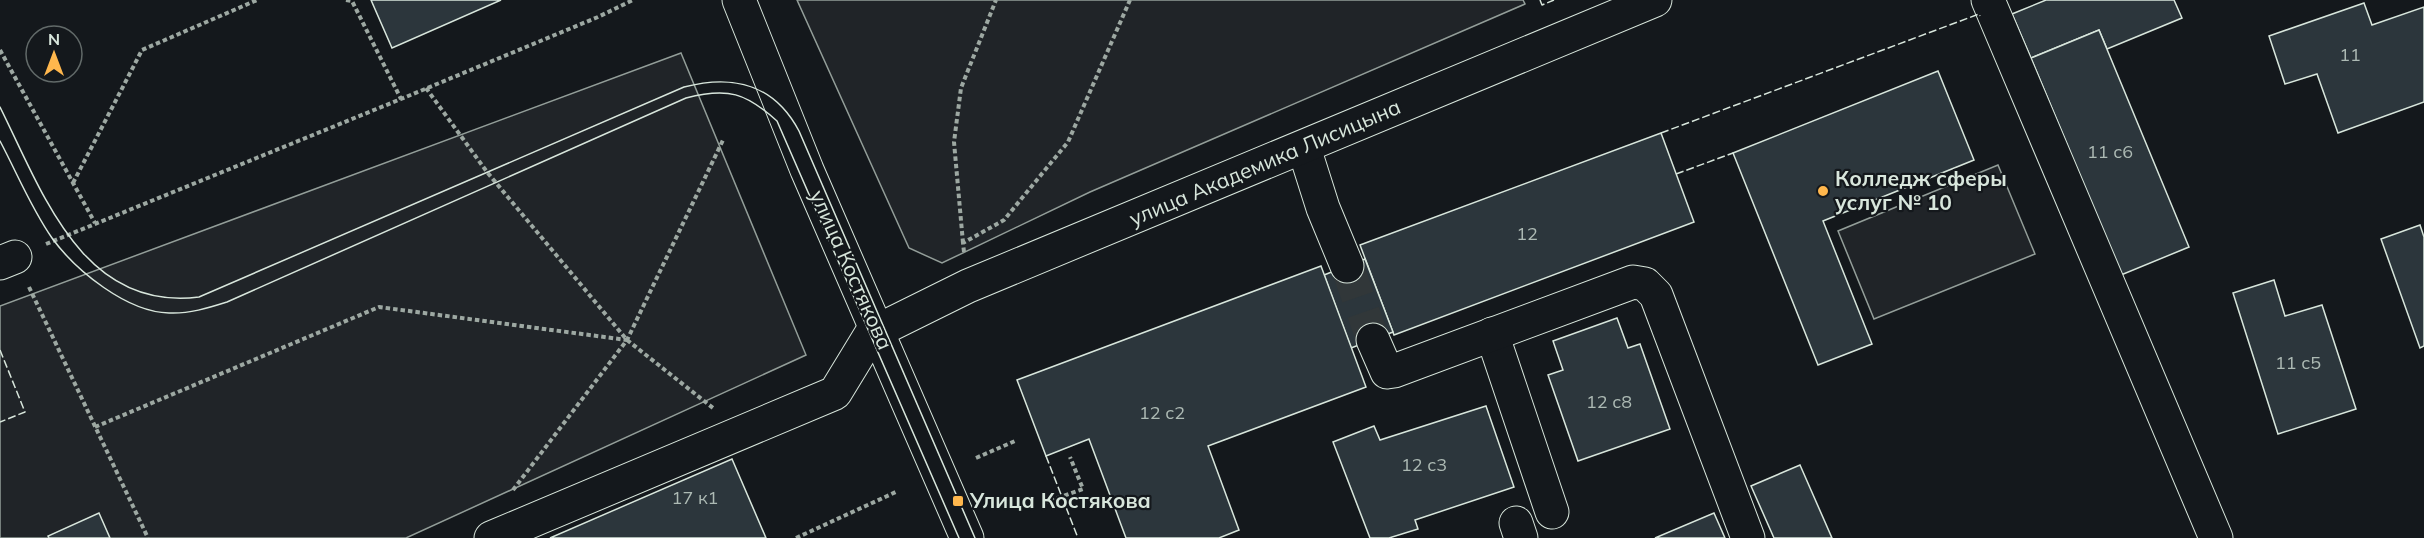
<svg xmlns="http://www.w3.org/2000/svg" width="2424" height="538" viewBox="0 0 2424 538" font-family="Mulish,sans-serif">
<rect width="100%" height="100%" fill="#14181c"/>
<!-- green -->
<g fill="#202428" stroke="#939e99" stroke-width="1.5">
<polygon points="797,0 1523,0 1525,4 1090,192 942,263 909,248"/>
<polygon points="681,53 806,355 406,538 0,538 0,306"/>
<polygon points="1998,165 2035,254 1874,319 1838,231"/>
</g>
<!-- building -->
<g fill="#2c363c" stroke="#d8e6dc" stroke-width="1.5">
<polygon points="371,0 501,0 392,48"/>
<polygon points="2046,0 2174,0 2182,18 2107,49 2099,30 2031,58 2012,14"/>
<polygon points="2364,3 2372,25 2424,7 2424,102 2338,133 2317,74 2285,84 2269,36"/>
<polygon points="2099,30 2189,247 2121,275 2031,58"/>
<polygon points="1938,71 1974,160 1823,221 1872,344 1818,365 1733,153"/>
<polygon points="1661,133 1694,222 1394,335 1360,245"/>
<polygon points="2420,225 2424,237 2424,346 2420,348 2381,239"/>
<polygon points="1365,259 1393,332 1351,348 1324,275"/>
<polygon points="1321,266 1366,387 1208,446 1239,530 1219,538 1126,538 1089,439 1046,456 1017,380"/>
<polygon points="2274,280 2285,316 2322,305 2356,409 2278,434 2233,293"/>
<polygon points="1617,318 1628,348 1640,344 1670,429 1578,461 1548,375 1563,370 1553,341"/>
<polygon points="1486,406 1514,487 1415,520 1418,529 1389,538 1370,538 1333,442 1374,426 1380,440"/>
<polygon points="732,459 766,538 550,538"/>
<polygon points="1800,465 1832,538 1774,538 1751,486"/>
<polygon points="99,513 110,538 49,538 48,536"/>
<polygon points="1714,513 1725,538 1655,538"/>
</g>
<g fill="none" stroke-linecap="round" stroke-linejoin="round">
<!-- minor-tunnel -->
<polyline stroke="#313739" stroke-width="33" stroke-dasharray="33 16" stroke-linecap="butt" points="1347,266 1373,340"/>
<!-- minor casing -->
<g stroke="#d8e6dc" stroke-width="35">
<g id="minor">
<polyline points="739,0 807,170 967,538"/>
<polyline points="1988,0 2216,538"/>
<polyline points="1304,148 1323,208 1347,266"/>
<polyline points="0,263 15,257"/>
<polyline points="1492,334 1552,512"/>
<polyline points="1373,340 1387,372 1394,371 1633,282 1645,284 1656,295 1748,538"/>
<polyline points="1516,523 1521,538"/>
<polyline points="491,538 835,393 871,334 968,286 1655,0"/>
</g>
</g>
<!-- path -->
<g stroke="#9da8a2" stroke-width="4" stroke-dasharray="4.5 3" stroke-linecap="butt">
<polyline points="346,0 352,1 401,99"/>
<polyline points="0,50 95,223"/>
<polyline points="426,88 487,172 627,340 713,408"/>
<polyline points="73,183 142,50 257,0"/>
<polyline points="963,243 954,142 961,88 996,0"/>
<polyline points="46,244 401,99 598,17 633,0"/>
<polyline points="964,252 963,243 1004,220 1068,142 1130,0"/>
<polyline points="29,287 148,538"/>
<polyline points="95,427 379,307 627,340"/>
<polyline points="976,458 1015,441"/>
<polyline points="513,490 627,340 724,138"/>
<polyline points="1043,503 1083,489 1070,457"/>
<polyline points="796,538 898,491"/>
</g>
<!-- minor -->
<use href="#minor" stroke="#14181c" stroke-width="33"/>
<!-- tram -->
<g stroke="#d8e6dc" stroke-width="1.5">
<path d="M0 107C42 191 82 312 199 297L684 87C734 74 774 84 799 131L975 538"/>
<path d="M0 141C17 173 31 208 52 238 76 271 127 312 169 313 189 314 208 308 227 302L686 98C728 87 746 93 777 121L959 538"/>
</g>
<!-- fence -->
<g stroke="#d8e6dc" stroke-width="1.5" stroke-dasharray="8 3" stroke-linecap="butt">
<polyline points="1540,0 1542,5 1554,0"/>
<polyline points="1661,133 1979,14 1980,16"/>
<polyline points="1676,174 1733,153"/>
<polyline points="0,350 25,412 0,422"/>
<polyline points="1046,456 1078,538"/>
</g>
</g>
<!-- markers -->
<g fill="#ffb74d" stroke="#14181c" stroke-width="2">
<circle cx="1823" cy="191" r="6"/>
<rect x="952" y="495" width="12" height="12" rx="3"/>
</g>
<g text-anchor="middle" stroke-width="4.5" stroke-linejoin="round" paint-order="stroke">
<!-- number labels -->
<g font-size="18" fill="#adbab4">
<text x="2350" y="61">11</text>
<text x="2110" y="158">11 с6</text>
<text x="1527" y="240">12</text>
<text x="2298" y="369">11 с5</text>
<text x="1609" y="408">12 с8</text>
<text x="1162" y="419">12 с2</text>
<text x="1424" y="471">12 с3</text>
<text x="695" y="504">17 к1</text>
</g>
<!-- street labels -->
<g font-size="21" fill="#d8e6dc" stroke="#14181c">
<text transform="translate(1265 163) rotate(-23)" y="7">улица Академика Лисицына</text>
<text transform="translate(851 270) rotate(66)" y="7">улица Костякова</text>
</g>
<!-- poi labels -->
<g font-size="21" font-weight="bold" fill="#d8e6dc" stroke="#14181c" text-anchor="start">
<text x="1835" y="186">Колледж сферы<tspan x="1835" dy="24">услуг № 10</tspan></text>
<text x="970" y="508">Улица Костякова</text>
</g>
</g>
<!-- north arrow -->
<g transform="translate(54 54)"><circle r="28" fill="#14181c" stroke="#626a69" stroke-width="1.5"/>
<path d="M0-4.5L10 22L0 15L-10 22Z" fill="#ffb74d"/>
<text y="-9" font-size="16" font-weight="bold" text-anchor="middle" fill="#d8e6dc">N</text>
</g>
</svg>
